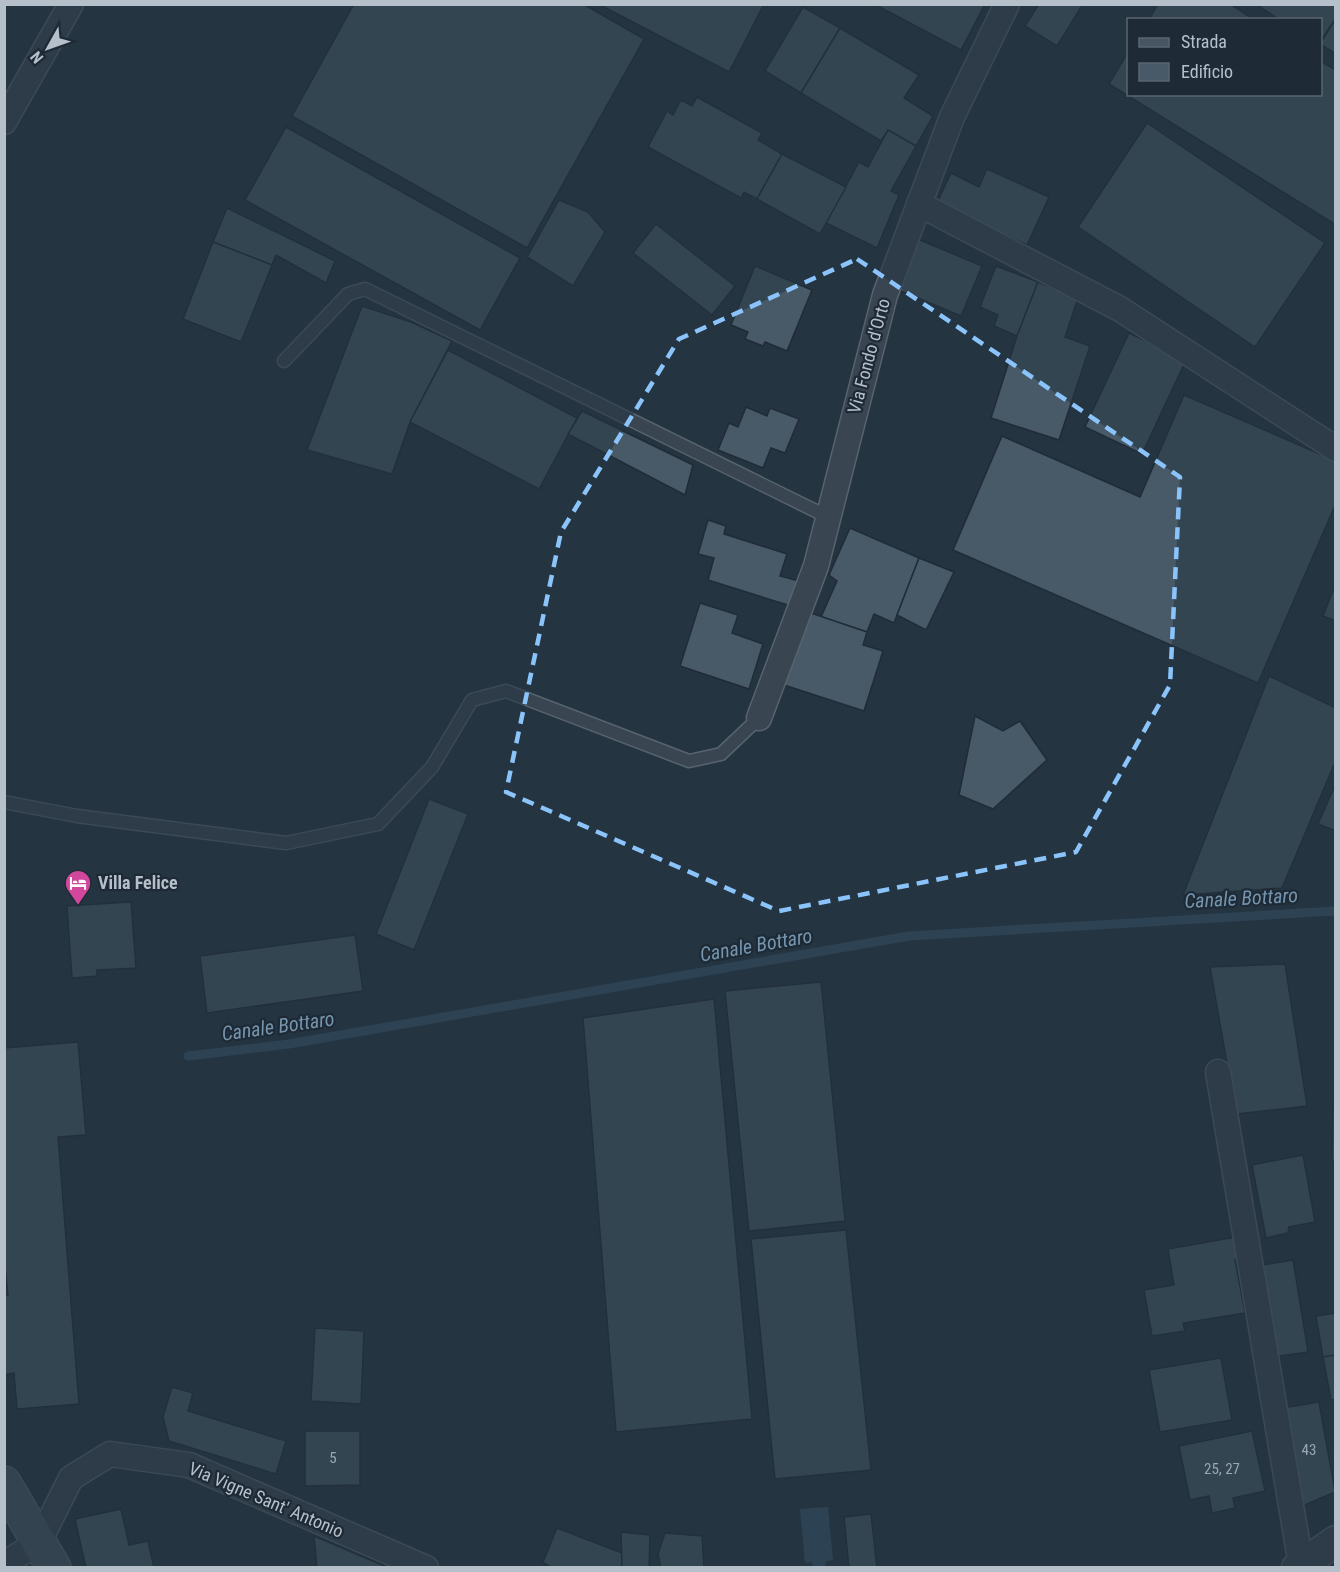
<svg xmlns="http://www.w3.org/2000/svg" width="1340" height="1572" viewBox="0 0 1340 1572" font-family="'Roboto Condensed',sans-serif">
<rect width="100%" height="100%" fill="#253441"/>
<!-- water -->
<polygon fill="#385268" points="828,1507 833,1560 827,1561 824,1567 814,1567 811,1562 805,1563 800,1509"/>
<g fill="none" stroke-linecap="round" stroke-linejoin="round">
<!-- stream -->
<polyline stroke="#385268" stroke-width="9" points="188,1056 289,1044 909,936 1336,911"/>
</g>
<!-- building -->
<g fill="#485a67" stroke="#202c37" stroke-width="1.5">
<polygon points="354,4 583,4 644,39 527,248 292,116"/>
<polygon points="598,4 764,4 729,72"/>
<polygon points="874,4 985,4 961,50"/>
<polygon points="1039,4 1083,4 1057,46 1025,26"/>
<polygon points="1158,4 1230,4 1254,20 1149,20"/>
<polygon points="1256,4 1336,4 1336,18 1320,42 1320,20 1280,20"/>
<polygon points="803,7 840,28 801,93 765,71"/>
<polygon points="1336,18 1336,54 1320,44"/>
<polygon points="840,28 919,75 904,98 933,116 916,146 888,130 881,141 801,93"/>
<polygon points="1128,52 1128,94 1320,94 1320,61 1336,70 1336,225 1109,84"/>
<polygon points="697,97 762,133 758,140 782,154 757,199 744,192 741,198 648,147 667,111 673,115 681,100 692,106"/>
<polygon points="1147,123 1325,243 1255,347 1078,227"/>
<polygon points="286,127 520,258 480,330 245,200"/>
<polygon points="888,130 916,146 891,191 899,195 877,248 826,223 859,162 868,167"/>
<polygon points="782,154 846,187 820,234 757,199"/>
<polygon points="987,169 1049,197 1027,245 937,203 951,173 979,187"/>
<polygon points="559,200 588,212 605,232 573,286 527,257"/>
<polygon points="227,208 335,261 326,283 276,255 272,265 213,242"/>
<polygon points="656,224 735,286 712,315 633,253"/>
<polygon points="915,238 982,266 961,316 894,288"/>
<polygon points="213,242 272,265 241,342 183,319"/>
<polygon points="755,266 812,290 787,351 765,342 763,346 745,339 748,332 731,325"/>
<polygon points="996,266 1038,282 1017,336 994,326 998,315 980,307"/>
<polygon points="1038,282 1078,298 1065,337 1090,346 1059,440 991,418 1017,336"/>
<polygon points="362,306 411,322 452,341 410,422 392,474 307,450"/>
<polygon points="1129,333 1186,360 1142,454 1085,427"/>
<polygon points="448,350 577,418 539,489 410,422"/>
<polygon points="1184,395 1336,461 1336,503 1258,683 953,550 1002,436 1140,497"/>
<polygon points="746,407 767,416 770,408 799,419 785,453 771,448 763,468 718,450 729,423 738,427"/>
<polygon points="582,411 693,465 685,495 568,434"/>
<polygon points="708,520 726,526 724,534 787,554 780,576 799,581 791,606 708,580 714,558 698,554"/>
<polygon points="850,528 919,558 894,623 874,614 867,632 821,617 837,581 829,575"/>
<polygon points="919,558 954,572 926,630 897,615"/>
<polygon points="1336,583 1336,621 1323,616"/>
<polygon points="700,603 738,615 732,633 763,644 749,689 680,666"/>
<polygon points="808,612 867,632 863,645 883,651 864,711 784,685"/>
<polygon points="1269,676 1336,708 1336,760 1282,888 1183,895"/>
<polygon points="975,716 1003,731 1020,721 1047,760 993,809 959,795"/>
<polygon points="1336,783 1336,831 1318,824"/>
<polygon points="429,799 468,814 414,950 376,934"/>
<polygon points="131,902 136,968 97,970 97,976 72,978 67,906"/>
<polygon points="355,935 363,991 207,1013 200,956"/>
<polygon points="1285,964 1307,1106 1236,1114 1210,967"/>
<polygon points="821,982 845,1221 749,1231 725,991"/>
<polygon points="714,999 752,1419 616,1432 583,1018"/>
<polygon points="78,1042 86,1135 58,1137 79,1404 17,1409 14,1373 4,1375 4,1295 8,1295 4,1256 4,1048"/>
<polygon points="1333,1104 1336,1104 1336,1172 1332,1158"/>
<polygon points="1303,1155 1315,1222 1289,1227 1288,1233 1266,1238 1252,1165"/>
<polygon points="846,1230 871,1470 775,1479 751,1239"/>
<polygon points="1236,1237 1240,1259 1235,1260 1245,1313 1183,1323 1185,1331 1152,1336 1144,1290 1174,1285 1168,1249"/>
<polygon points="1293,1260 1308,1352 1273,1357 1257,1266"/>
<polygon points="1336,1313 1336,1355 1323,1357 1316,1316"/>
<polygon points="315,1328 364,1331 361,1404 311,1401"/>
<polygon points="1336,1355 1336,1400 1331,1400 1323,1357"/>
<polygon points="1221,1358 1232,1420 1160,1432 1149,1370"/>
<polygon points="172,1387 193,1393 188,1411 286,1441 276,1474 169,1441 163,1417"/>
<polygon points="1319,1402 1335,1492 1300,1507 1283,1408"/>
<polygon points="305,1431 360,1431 360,1485 305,1486"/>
<polygon points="1252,1431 1265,1491 1233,1498 1235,1508 1212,1513 1209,1496 1190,1500 1179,1446"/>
<polygon points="121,1509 129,1545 148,1541 154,1568 86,1568 75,1519"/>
<polygon points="871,1514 877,1568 849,1568 844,1517"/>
<polygon points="557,1528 622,1553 622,1568 552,1568 543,1562"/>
<polygon points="621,1532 650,1535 649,1568 622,1568"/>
<polygon points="665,1533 702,1536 704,1568 661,1568 658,1554"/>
<polygon points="314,1536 389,1568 317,1568"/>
</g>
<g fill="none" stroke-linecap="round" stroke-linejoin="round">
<!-- service casing -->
<g stroke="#57636e" stroke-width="15">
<g id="service">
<polyline points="284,361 348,294 365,289 828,517"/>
<polyline points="4,802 77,816 286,843 378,824 432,767 472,700 506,691 689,761 721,754 759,718"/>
</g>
</g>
<!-- minor casing -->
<g stroke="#57636e" stroke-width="27">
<g id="minor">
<polyline points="4,122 71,4"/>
<polyline points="919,204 1120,309 1336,449"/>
<polyline points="759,718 816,566 885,295 952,117 1007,4"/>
<polyline points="1218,1072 1301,1565"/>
<polyline points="4,1564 39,1542 71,1478 110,1454 189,1465 426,1568"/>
</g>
</g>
<!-- tertiary casing -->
<g stroke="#57636e" stroke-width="33">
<polyline id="tertiary" points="1297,1568 1336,1541"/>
</g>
<!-- secondary casing -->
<g stroke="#57636e" stroke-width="36">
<polyline id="secondary" points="4,1483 54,1568"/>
</g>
<!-- service -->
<use href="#service" stroke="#394550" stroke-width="12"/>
<!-- minor -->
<use href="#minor" stroke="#394550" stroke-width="24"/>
<!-- tertiary -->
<use href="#tertiary" stroke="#394550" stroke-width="30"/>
<!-- secondary -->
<use href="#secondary" stroke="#475563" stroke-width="33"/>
</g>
<!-- marked area -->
<path d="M0 0H1340V1572H0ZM857 259 1180 477 1170 685 1076 852 779 911 506 792 561 532 679 339Z" fill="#253441" fill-opacity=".55" fill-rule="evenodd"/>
<path fill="none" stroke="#8ac4fb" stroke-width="4.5" stroke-dasharray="12 8" stroke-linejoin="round" d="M857 259 1180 477 1170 685 1076 852 779 911 506 792 561 532 679 339Z"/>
<!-- icons -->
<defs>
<g id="hotel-pin" transform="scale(1.35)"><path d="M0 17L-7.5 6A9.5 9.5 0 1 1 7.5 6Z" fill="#d1479c" stroke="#1e2a35"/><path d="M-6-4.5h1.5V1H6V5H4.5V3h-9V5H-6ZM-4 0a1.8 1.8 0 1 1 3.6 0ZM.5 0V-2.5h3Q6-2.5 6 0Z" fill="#fff"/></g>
</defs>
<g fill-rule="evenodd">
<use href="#hotel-pin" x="78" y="883"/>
</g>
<g text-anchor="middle" stroke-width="4.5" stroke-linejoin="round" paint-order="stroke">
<!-- number labels -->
<g font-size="15" fill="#9aa6b2">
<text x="1309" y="1455">43</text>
<text x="333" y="1463">5</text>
<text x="1222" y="1474">25, 27</text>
</g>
<!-- street labels -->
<g font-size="18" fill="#b5c0cb" stroke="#1e2a35">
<text transform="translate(869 356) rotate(-75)" y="6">Via Fondo d'Orto</text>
<text transform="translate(266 1500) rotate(23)" y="6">Via Vigne Sant' Antonio</text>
</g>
<!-- poi labels -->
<g font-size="18" font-weight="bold" fill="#b5c0cb" stroke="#1e2a35" text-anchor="start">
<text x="98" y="889">Villa Felice</text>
</g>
<!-- water labels -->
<g font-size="20" font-style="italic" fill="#7595ae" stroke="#1e2a35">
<text transform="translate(1241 898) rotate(-3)" y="7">Canale Bottaro</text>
<text transform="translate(756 945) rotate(-10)" y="7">Canale Bottaro</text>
<text transform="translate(278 1026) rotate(-8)" y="7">Canale Bottaro</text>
</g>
</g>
<!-- border -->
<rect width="1340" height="1572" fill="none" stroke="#b5c0cb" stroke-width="12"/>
<!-- legend -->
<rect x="1127" y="18" width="195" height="78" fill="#1e2a35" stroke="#5a6671" stroke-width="1.5"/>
<rect x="1139" y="38" width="30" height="9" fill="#475563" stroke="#5a6671" stroke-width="1.5"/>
<text x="1181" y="48" font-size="18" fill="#b5c0cb">Strada</text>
<rect x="1139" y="63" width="30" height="18" fill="#485a67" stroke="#5a6671" stroke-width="1.5"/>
<text x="1181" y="78" font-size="18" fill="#b5c0cb">Edificio</text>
<!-- north arrow -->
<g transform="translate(48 48) rotate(230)" stroke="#1e2a35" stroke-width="4.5" paint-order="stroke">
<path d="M0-4.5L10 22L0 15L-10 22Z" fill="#b5c0cb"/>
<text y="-9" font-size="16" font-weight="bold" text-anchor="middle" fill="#b5c0cb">N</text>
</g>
</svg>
